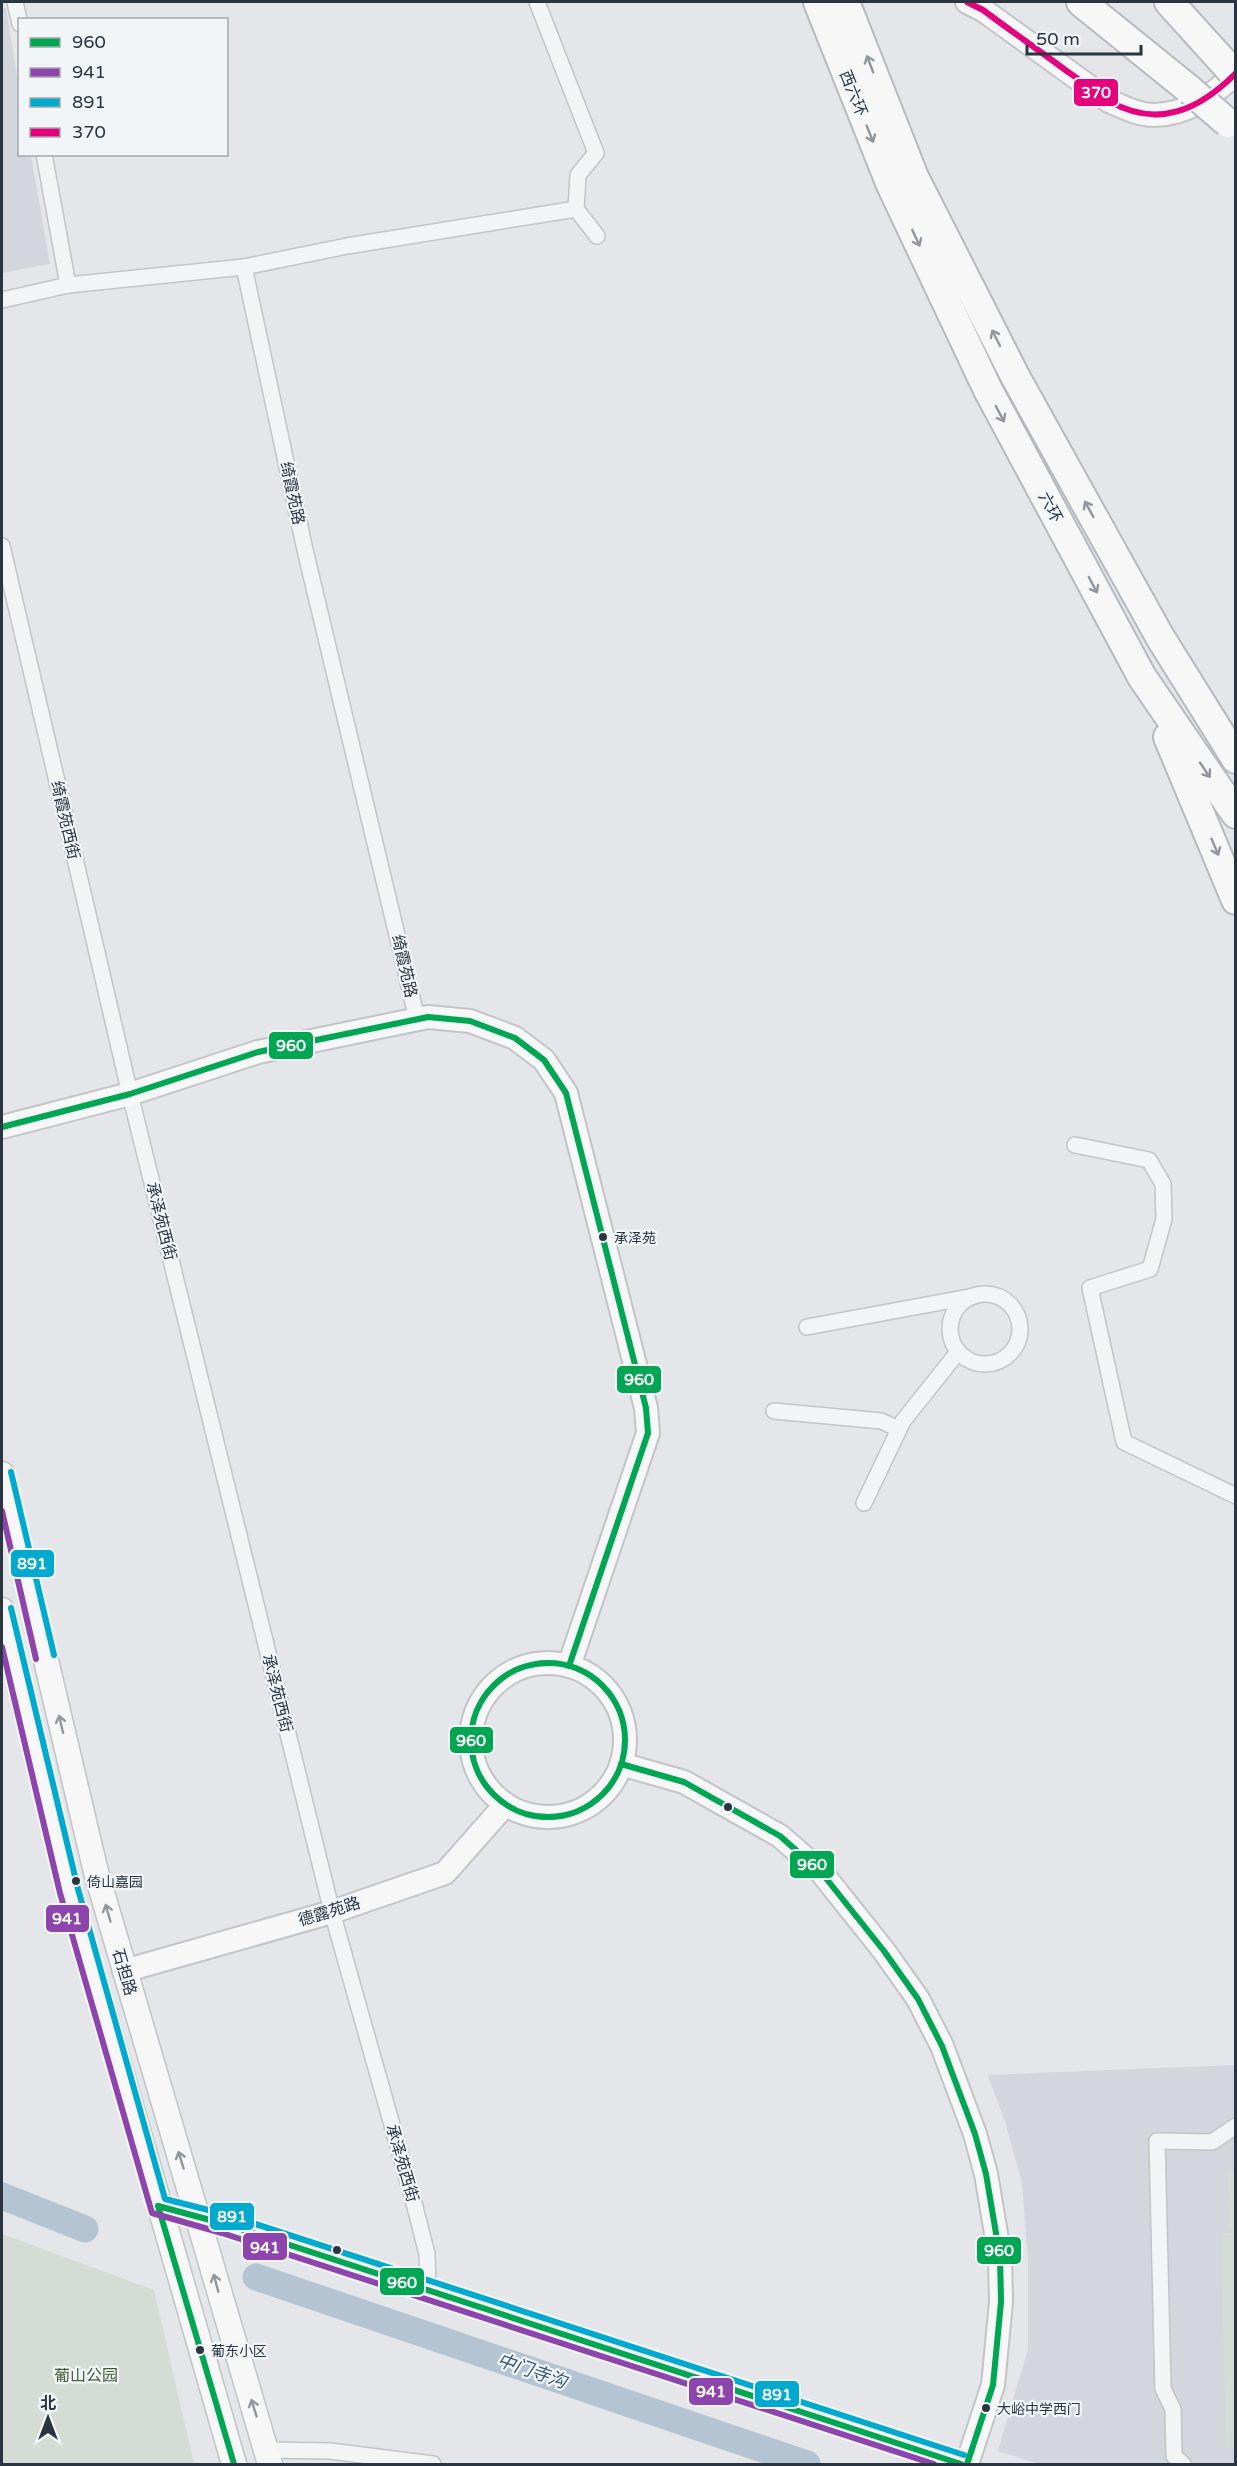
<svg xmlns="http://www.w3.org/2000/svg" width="1237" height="2466" viewBox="0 0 1237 2466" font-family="'Varela Round','Noto Sans SC',sans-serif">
<rect width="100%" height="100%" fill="#e4e6e9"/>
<!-- built -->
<g fill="#d3d6dc">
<polygon points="2,8 6,8 19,87 20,154 31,155 50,264 2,273"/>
<polygon points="1235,2065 1235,2464 1039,2464 998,2451 1028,2349 1028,2260 1022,2183 1006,2125 988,2075"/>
</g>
<!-- green -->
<g fill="#d5dcd5">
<polygon points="1228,2172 1235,2172 1235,2230 1229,2230"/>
<polygon points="1221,2233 1235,2233 1235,2448 1226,2448"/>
<polygon points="2,2234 154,2290 194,2464 2,2464"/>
</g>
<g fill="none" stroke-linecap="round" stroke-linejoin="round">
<!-- river -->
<g stroke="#b4c4d3" stroke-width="27">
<polyline points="2,2196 85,2229"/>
<polyline points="256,2277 807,2464"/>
</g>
<!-- street casing -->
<g stroke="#c2c4c7" stroke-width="18">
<g id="street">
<polyline points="15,2 20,24"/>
<polyline points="537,2 596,153 578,175 576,209 597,236"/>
<polyline points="44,154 68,285 244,267 305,550 417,1019"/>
<polyline points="244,267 347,246 576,209"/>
<polyline points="2,300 68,285"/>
<polyline points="2,546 130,1094 332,1912 414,2203 427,2254 428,2291"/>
<polyline points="1075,1145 1149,1160 1163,1184 1164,1219 1150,1269 1090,1288 1124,1442 1236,1496"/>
<circle cx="985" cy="1329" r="35"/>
<polyline points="807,1327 969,1297"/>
<polyline points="774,1411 881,1421 899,1429"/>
<polyline points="864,1503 903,1421 958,1352"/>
<polyline points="267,2450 330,2451 433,2464"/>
<polyline points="1183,2464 1174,2456 1173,2409 1163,2389 1157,2141 1212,2142 1236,2126"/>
</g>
</g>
<!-- secondary casing -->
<g stroke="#c2c4c7" stroke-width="26">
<g id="secondary">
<path d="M967 2 983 10 1109 101C1123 107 1138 115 1154 115 1186 115 1215 95 1236 72"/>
<polyline points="2,1127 130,1094 258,1052 428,1017 470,1021 515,1038 544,1060 566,1093 646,1408 648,1433 569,1666"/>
<circle cx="548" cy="1740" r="77"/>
<polyline points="621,1764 684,1782 780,1836 821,1872 884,1951 918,1999 942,2046 975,2134 986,2174 1000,2257 1001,2302 993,2385 967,2464"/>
<polyline points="124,1971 332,1912 445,1873 505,1805"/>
<polyline points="158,2206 225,2224 961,2464"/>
</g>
</g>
<!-- primary casing -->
<g stroke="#c0c3c7" stroke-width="27">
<g id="primary">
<polyline points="2,1474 96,1872 270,2464"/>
<polyline points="2,1610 69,1891 234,2464"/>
</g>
</g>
<!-- highway casing -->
<g stroke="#b6b9be" stroke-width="32">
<g id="highway">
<polyline points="818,2 891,185 988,390 1142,677 1236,814"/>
<polyline points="845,2 914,177 1015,376 1160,637 1236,759"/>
<polyline points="1081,2 1191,91"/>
<polyline points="1169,2 1226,65"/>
<polyline points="1168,737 1236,900"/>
</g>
</g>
<!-- street -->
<use href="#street" stroke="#f3f4f6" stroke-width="15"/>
<!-- secondary -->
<use href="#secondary" stroke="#f7f7f7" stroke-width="22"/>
<!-- primary -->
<use href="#primary" stroke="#f7f7f7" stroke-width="24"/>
<!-- highway -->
<use href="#highway" stroke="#f7f7f7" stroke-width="28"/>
<!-- highway-bridge casing -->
<g stroke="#b6b9be" stroke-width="32" stroke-linecap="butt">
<g id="highway-bridge">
<polyline points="1226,65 1236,77"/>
<polyline points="1191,91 1228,123"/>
</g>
</g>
<!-- highway-bridge -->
<use href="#highway-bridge" stroke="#f7f7f7" stroke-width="28"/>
<!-- bus-1 casing -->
<g stroke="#f2f5f8" stroke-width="10">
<g id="bus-1">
<polyline points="2,1127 130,1094 258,1052 428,1017 470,1021 515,1038 544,1060 566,1093 646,1408 648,1433 569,1666"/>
<circle cx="548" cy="1740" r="77"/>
<polyline points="621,1764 684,1782 780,1836 821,1872 884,1951 918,1999 942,2046 975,2134 986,2174 1000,2257 1001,2302 993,2385 967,2464"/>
<polyline points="158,2206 225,2224 961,2464"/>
<polyline points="158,2206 234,2464"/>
</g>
</g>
<!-- bus-2 casing -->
<g stroke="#f2f5f8" stroke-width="10">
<g id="bus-2">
<polyline points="2,1511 36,1659"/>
<polyline points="2,1647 60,1893 152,2213 222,2233 934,2464"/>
</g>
</g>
<!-- bus-3 casing -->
<g stroke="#f2f5f8" stroke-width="10">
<g id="bus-3">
<polyline points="11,1472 54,1655"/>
<polyline points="11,1608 78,1889 165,2199 228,2215 964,2455"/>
</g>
</g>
<!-- bus-4 casing -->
<g stroke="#f2f5f8" stroke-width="10">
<path id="bus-4" d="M967 2 983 10C1011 31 1040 51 1068 72 1082 81 1095 93 1109 101 1158 129 1199 110 1236 73"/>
</g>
<!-- bus-1 -->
<use href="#bus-1" stroke="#00a651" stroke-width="6"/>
<!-- bus-2 -->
<use href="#bus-2" stroke="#8e44ad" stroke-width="6"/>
<!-- bus-3 -->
<use href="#bus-3" stroke="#00a9ce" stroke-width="6"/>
<!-- bus-4 -->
<use href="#bus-4" stroke="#e5007d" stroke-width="6"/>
</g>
<!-- one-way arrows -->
<defs><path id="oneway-shaft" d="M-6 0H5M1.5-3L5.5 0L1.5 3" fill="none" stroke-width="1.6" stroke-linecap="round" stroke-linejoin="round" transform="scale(1.5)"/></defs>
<g stroke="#91969c">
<use href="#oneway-shaft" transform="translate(870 64) rotate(-111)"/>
<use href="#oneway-shaft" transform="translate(870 134) rotate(68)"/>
<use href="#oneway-shaft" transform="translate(916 238) rotate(65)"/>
<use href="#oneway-shaft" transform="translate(996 338) rotate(-117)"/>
<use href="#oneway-shaft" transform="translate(1000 414) rotate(62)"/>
<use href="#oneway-shaft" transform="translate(1089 509) rotate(-119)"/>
<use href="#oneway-shaft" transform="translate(1093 585) rotate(62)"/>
<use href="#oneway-shaft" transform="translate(1205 770) rotate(56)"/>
<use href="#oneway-shaft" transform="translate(1215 847) rotate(67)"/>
<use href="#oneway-shaft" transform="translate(61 1724) rotate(-103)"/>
<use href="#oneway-shaft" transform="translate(108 1913) rotate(-106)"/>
<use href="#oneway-shaft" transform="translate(181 2160) rotate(-107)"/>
<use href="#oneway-shaft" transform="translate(216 2283) rotate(-105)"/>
<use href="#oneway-shaft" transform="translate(254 2408) rotate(-107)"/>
</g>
<!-- markers -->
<g fill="#2b3542" stroke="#f2f5f8" stroke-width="2">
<circle cx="603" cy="1237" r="5"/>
<circle cx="728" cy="1807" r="5"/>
<circle cx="76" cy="1881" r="5"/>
<circle cx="337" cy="2250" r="5"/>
<circle cx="200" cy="2350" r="5"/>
<circle cx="986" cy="2408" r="5"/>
</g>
<g text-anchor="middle" stroke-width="4.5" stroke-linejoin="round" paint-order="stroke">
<!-- bus labels -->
<g font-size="14" fill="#2b3542" stroke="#f2f5f8" text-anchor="start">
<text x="614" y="1243">承泽苑</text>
<text x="87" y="1887">倚山嘉园</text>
<text x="211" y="2356">葡东小区</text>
<text x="997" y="2414">大峪中学西门</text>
</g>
<!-- street labels -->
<g font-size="16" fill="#2b3542" stroke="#f2f5f8">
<text transform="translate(854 93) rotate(68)" y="6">西六环</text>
<text transform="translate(293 493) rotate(78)" y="6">绮霞苑路</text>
<text transform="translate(1051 507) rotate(62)" y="6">六环</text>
<text transform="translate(66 820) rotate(77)" y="6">绮霞苑西街</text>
<text transform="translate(405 966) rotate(77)" y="6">绮霞苑路</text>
<text transform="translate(162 1221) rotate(76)" y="6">承泽苑西街</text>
<text transform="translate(278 1693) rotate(76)" y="6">承泽苑西街</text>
<text transform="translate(329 1911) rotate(-17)" y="6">德露苑路</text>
<text transform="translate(125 1972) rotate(74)" y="6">石担路</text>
<text transform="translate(403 2163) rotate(74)" y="6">承泽苑西街</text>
</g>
<!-- park labels -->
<g font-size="16" fill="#425e38" stroke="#f2f5f8">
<text x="86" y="2381">葡山公园</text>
</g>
<!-- water labels -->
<g font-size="18" font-style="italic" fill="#365675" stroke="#f2f5f8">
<text transform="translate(532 2371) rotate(19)" y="6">中门寺沟</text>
</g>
</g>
<g stroke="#f2f5f8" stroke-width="2">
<rect x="1073" y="78" width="46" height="29" rx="6" fill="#e5007d"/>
<rect x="268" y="1031" width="46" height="29" rx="6" fill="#00a651"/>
<rect x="616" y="1365" width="46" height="29" rx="6" fill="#00a651"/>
<rect x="10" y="1549" width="45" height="29" rx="6" fill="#00a9ce"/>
<rect x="449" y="1726" width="45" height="28" rx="6" fill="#00a651"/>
<rect x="789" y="1850" width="46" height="29" rx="6" fill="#00a651"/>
<rect x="45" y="1904" width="45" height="29" rx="6" fill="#8e44ad"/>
<rect x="209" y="2202" width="46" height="29" rx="6" fill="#00a9ce"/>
<rect x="242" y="2232" width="46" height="29" rx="6" fill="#8e44ad"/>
<rect x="976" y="2236" width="46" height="29" rx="6" fill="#00a651"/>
<rect x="379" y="2267" width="46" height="29" rx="6" fill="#00a651"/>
<rect x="688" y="2377" width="46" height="29" rx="6" fill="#8e44ad"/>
<rect x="754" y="2380" width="46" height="28" rx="6" fill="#00a9ce"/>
</g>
<g font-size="16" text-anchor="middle" font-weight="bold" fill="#fff">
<text x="1096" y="98">370</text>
<text x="291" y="1051">960</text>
<text x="639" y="1385">960</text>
<text x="32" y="1569">891</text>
<text x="471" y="1746">960</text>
<text x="812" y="1870">960</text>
<text x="67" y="1924">941</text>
<text x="232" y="2222">891</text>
<text x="265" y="2253">941</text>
<text x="999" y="2256">960</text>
<text x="402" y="2288">960</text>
<text x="711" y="2397">941</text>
<text x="777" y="2400">891</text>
</g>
<!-- border -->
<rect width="1237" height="2466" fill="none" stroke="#2b3542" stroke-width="6"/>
<!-- legend -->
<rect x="18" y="18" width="210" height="138" fill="#f2f5f8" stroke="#a2a8af" stroke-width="1.5"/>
<rect x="30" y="38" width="30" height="9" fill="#00a651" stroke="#a2a8af" stroke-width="1.5"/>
<text x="72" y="48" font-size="18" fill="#2b3542">960</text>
<rect x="30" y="68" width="30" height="9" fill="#8e44ad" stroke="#a2a8af" stroke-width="1.5"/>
<text x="72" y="78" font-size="18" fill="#2b3542">941</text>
<rect x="30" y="98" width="30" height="9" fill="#00a9ce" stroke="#a2a8af" stroke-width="1.5"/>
<text x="72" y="108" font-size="18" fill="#2b3542">891</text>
<rect x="30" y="128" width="30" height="9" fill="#e5007d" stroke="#a2a8af" stroke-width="1.5"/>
<text x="72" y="138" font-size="18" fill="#2b3542">370</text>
<!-- north arrow -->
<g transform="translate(48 2418)" stroke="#f2f5f8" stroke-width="4.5" paint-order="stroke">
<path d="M0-4.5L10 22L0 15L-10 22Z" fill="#2b3542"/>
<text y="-9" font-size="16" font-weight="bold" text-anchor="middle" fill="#2b3542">北</text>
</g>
<!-- scale -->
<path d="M1027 45v9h114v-9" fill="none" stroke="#2b3542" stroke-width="3"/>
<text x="1036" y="45" font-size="18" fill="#2b3542" stroke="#f2f5f8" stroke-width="4.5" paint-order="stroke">50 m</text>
</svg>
